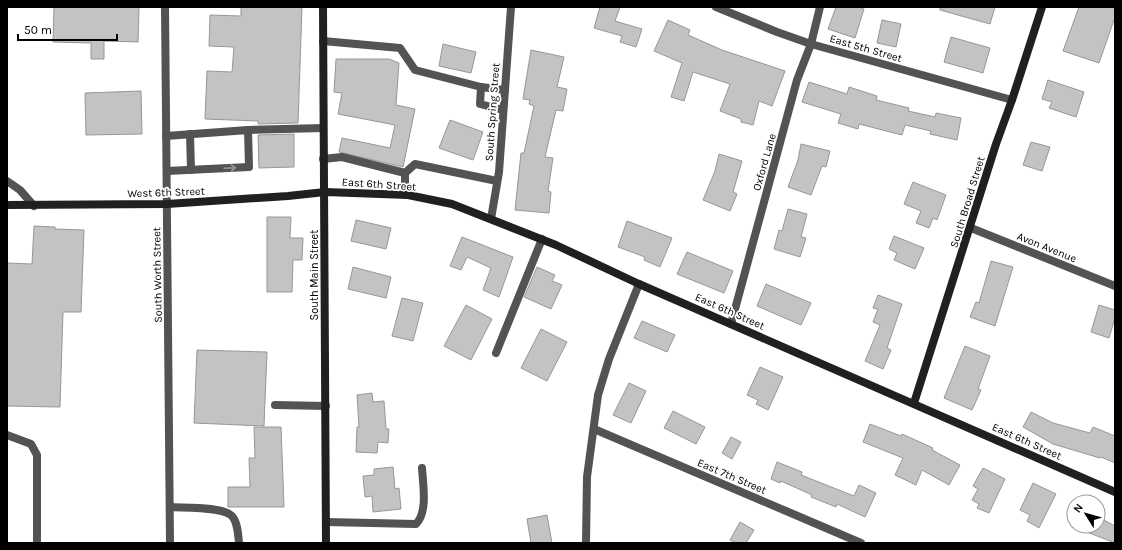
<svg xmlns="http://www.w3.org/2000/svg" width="1122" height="550" viewBox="0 0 1122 550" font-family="Karla,sans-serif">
<rect width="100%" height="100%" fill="#fff"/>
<!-- building -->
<g fill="#c3c3c3" stroke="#979797">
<polygon points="54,7 139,7 138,42 104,41 104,59 91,59 91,43 53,42"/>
<polygon points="241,7 302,7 298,123 258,124 258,121 205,119 207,71 232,72 234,47 209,46 210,15 241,16"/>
<polygon points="600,7 620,7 615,21 642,29 636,47 620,42 622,36 594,28"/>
<polygon points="836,7 859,7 864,9 855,38 828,29"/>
<polygon points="940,7 995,7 990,24 940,10"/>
<polygon points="1079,7 1115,7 1115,17 1099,63 1063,51"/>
<polygon points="668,20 690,30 688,35 722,50 785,71 772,106 759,101 753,125 741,122 741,119 720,111 730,84 693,72 684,101 671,97 682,63 654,51"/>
<polygon points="882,20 901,24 896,47 877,43"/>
<polygon points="951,37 990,48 983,73 944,62"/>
<polygon points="443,44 476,52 471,73 439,66"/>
<polygon points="531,50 564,57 557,87 567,89 563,111 556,110 545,157 553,158 548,191 551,192 549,213 515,210 521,153 524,153 534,106 529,104 530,100 523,99"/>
<polygon points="336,59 389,59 399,63 396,105 415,109 403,167 339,152 342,138 390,148 395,125 338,114 342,93 334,92"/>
<polygon points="1048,80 1084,92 1076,117 1049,108 1052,102 1042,99"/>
<polygon points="809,82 847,94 849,87 877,96 876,100 909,108 908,111 935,117 936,113 961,118 957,140 930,134 931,131 905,125 902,135 859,124 858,129 838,123 841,114 802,102"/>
<polygon points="141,91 142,134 86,135 85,93"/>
<polygon points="450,120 483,132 473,160 439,148"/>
<polygon points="294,134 294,167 259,168 258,135"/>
<polygon points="1031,142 1050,147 1042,171 1023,165"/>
<polygon points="801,144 830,151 826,167 822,166 811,195 788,187 798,160"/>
<polygon points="719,154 742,161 733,192 737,194 730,211 703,200 715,171"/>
<polygon points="913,182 946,195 937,220 933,218 929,228 916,223 921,211 904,204"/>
<polygon points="788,209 807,214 801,237 806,238 800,257 774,249 779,230 782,231"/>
<polygon points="267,217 291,217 290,238 303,238 302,260 293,260 292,292 267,292"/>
<polygon points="356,220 391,228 386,249 351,241"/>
<polygon points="627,221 672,238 660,267 644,260 645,257 618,247"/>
<polygon points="34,226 55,227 55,229 84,230 81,312 63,312 60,407 7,406 7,263 32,264"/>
<polygon points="894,236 924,248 915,269 894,260 897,253 889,249"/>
<polygon points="462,237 513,257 499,297 483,290 491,268 467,257 461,270 450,266"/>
<polygon points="687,252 733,271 724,293 677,274"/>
<polygon points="991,261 1013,267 995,326 970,317 976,302 979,303"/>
<polygon points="353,267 391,277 386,298 348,289"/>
<polygon points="537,267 555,275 552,281 562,285 551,309 524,297"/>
<polygon points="766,284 811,303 801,325 757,306"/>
<polygon points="878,295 902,304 887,348 891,350 883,369 865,361 880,325 873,322 878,309 873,308"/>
<polygon points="402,298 423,303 413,341 392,336"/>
<polygon points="466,305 492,319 471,360 444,346"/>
<polygon points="1099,305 1115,310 1115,318 1109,338 1091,332"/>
<polygon points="642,321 675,335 667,352 634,338"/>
<polygon points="541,329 567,342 547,381 521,368"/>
<polygon points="965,346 990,356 978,389 981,390 972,410 944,398"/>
<polygon points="197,350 267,352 264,426 194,423"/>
<polygon points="760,367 783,377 768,410 756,404 758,400 747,395"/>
<polygon points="629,383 646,391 631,423 613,415"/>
<polygon points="372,393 373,402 384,401 386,429 389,429 388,443 378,442 377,453 356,452 357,427 359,427 357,395"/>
<polygon points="673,411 705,427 696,444 664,428"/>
<polygon points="1031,412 1053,423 1090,433 1093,427 1115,436 1115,463 1101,457 1100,458 1053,444 1023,427"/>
<polygon points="870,424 901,436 902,434 933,448 932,450 960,465 949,485 922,470 916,485 895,475 903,458 863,442"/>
<polygon points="254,427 281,427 284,507 228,507 228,487 250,487 249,458 255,458"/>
<polygon points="731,437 741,442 732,459 722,453"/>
<polygon points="777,462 802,472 801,475 854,496 859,485 876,493 865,517 837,504 836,507 811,497 812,495 781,481 780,483 771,479"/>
<polygon points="393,467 395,489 399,488 401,509 373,512 372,496 365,497 363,476 374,475 374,469"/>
<polygon points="983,468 1005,479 989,513 977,508 979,504 972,500 978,489 973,486"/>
<polygon points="1033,483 1056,494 1039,528 1027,521 1030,515 1020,510"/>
<polygon points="547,515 552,543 531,543 527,519"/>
<polygon points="1098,517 1115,526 1115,543 1074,527 1098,526"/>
<polygon points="740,522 754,530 746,543 736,543 730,540"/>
</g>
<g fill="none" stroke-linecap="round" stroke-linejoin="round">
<!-- lane -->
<g stroke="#535353" stroke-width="8">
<polyline points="323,41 400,48 415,70 481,87 505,90"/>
<polyline points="481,87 480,104 503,110"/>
<polyline points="248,130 323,128"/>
<polyline points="190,134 191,170"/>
<polyline points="166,136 248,130 249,167 167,171"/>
<polyline points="323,159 342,157 405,173 405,195"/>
<polyline points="405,173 415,164 497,181"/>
<polyline points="7,181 20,190 34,206"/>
<polyline points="496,353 542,239"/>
<polyline points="275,405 326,406"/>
<polyline points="7,435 31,444 37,455 37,543"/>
<path d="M170 507C184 508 223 506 232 516 238 523 238 534 239 543"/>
<path d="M326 522 416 524C428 512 423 485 422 468"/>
</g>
<!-- street -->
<g stroke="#535353" stroke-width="8">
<polyline points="165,7 170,543"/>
<polyline points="716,7 777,32 811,44 1012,100"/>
<polyline points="491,219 499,172 511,7"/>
<polyline points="971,228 1115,286"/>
<polyline points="731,324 797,80 811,44 820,7"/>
<polyline points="594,429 861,543"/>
<polyline points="586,543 587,477 598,395 609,359 639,284"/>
</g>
<!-- secondary -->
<g stroke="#202020" stroke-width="8">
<polyline points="323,7 326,543"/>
<polyline points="7,205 167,204 288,196 325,192 408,195 452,204 556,245 639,284 1115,492"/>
<polyline points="914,403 996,144 1012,100 1042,7"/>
</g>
</g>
<!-- one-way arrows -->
<defs><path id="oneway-shaft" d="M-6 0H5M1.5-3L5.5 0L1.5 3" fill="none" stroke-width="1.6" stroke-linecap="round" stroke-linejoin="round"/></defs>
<use stroke="#989898" href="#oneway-shaft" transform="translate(230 168) rotate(-3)"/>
<g text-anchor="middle" stroke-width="3.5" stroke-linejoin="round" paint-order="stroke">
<!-- street labels -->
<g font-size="11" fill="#000" stroke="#fff">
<text transform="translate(866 48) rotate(16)" y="4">East 5th Street</text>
<text transform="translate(492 112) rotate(-86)" y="4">South Spring Street</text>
<text transform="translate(764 162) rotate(-74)" y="4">Oxford Lane</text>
<text transform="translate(379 184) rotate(4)" y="4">East 6th Street</text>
<text transform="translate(166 192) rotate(-2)" y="4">West 6th Street</text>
<text transform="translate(967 202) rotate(-73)" y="4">South Broad Street</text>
<text transform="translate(1047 247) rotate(22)" y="4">Avon Avenue</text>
<text transform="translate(157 275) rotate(-91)" y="4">South Worth Street</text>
<text transform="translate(314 275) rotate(-90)" y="4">South Main Street</text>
<text transform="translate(730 311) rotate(24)" y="4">East 6th Street</text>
<text transform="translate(1027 441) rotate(24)" y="4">East 6th Street</text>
<text transform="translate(732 476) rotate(23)" y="4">East 7th Street</text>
</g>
</g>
<!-- border -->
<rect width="1122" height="550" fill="none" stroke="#000000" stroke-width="16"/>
<!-- north arrow -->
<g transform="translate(1086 514) rotate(307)"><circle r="19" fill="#ffffff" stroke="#999999"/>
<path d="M0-3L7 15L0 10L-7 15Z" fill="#000000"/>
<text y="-6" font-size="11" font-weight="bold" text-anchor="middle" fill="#000000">N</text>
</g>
<!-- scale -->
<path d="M18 34v6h99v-6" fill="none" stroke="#000000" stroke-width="2"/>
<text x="24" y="34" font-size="12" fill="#000000" stroke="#ffffff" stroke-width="3" paint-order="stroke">50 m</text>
</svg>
